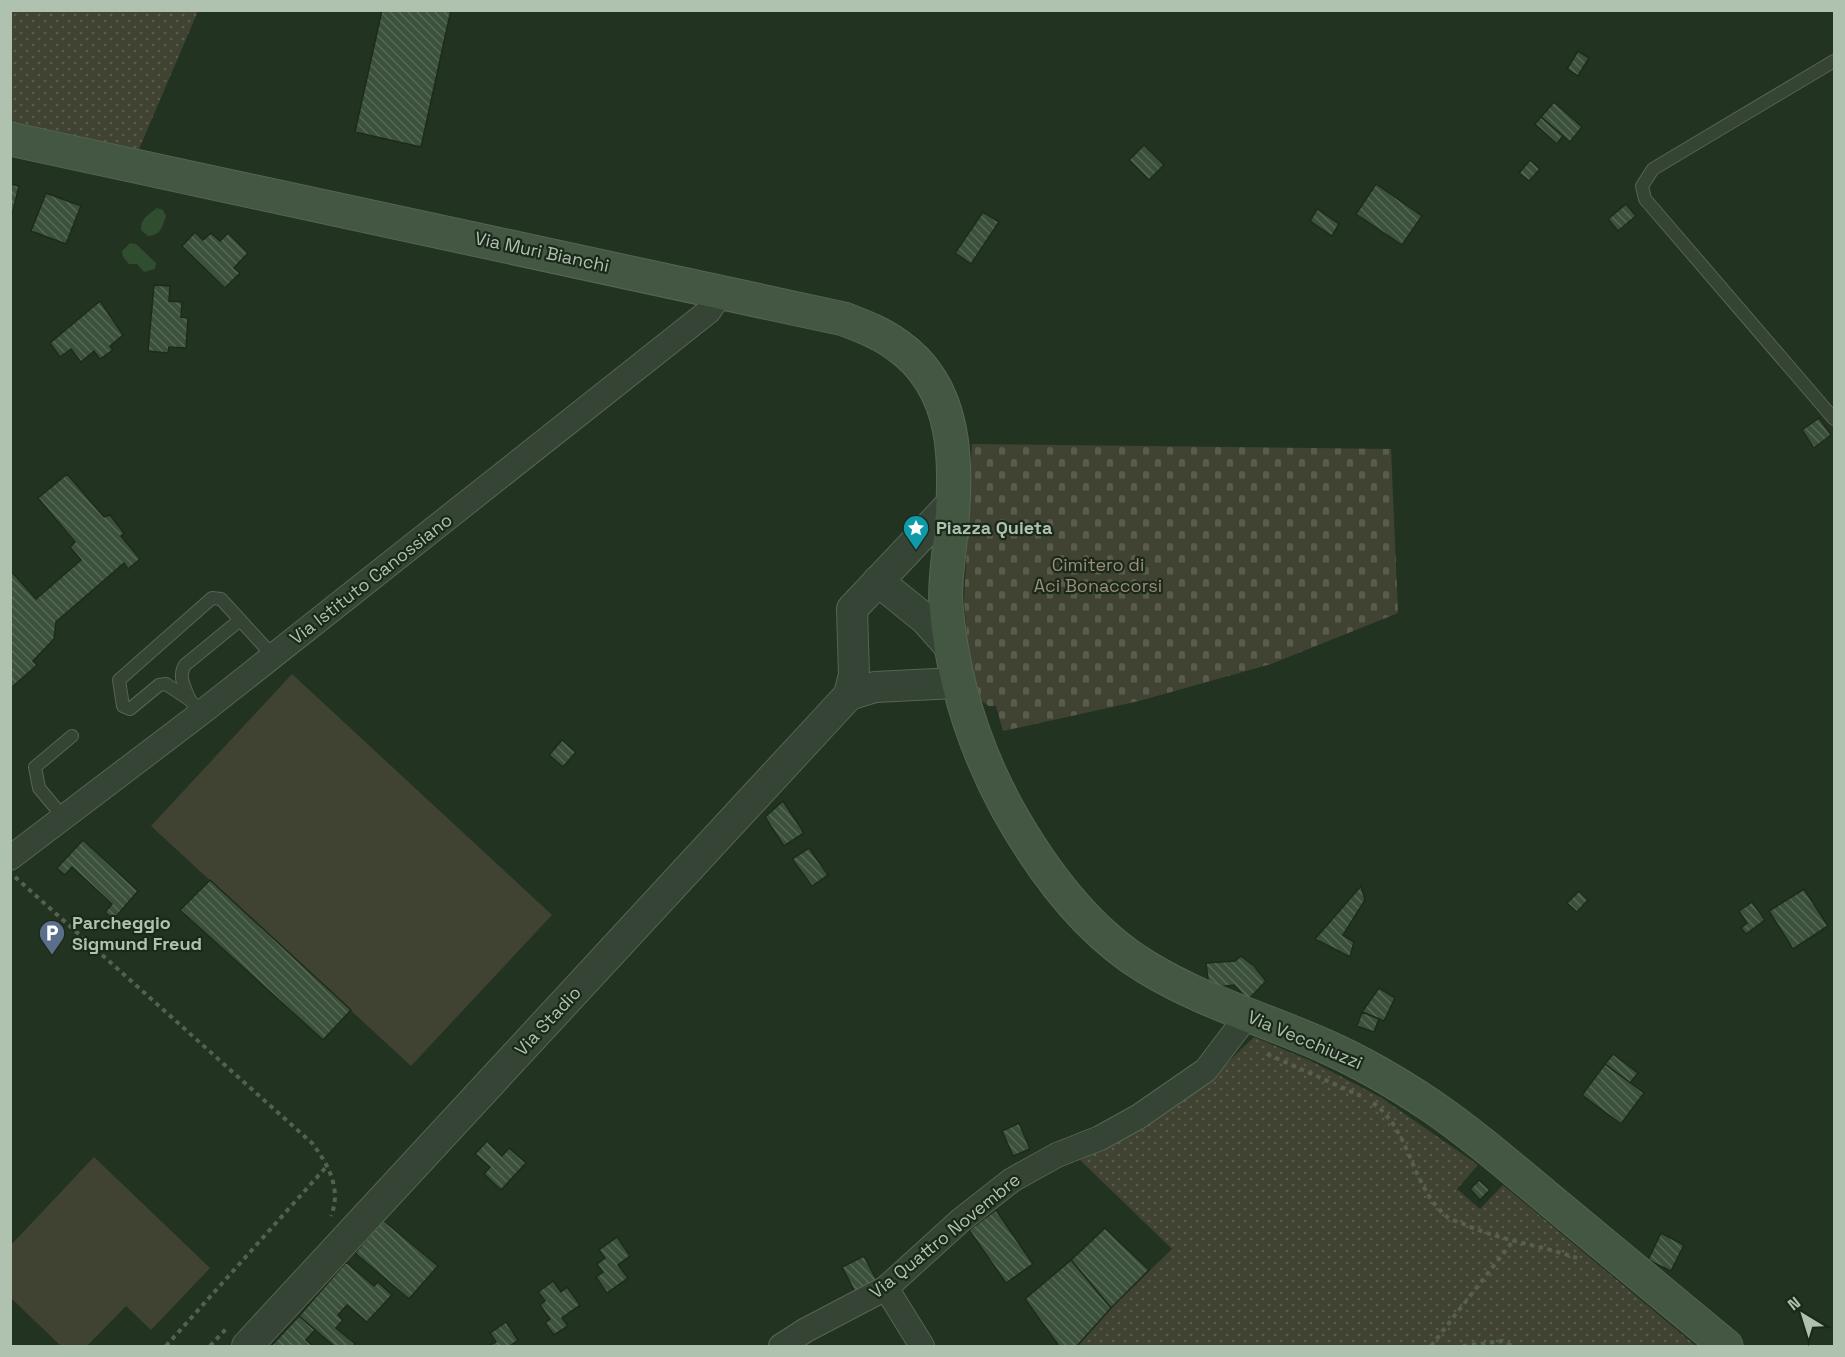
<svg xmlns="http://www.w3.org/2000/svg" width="1845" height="1357" viewBox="0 0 1845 1357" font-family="'Space Grotesk',sans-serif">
<defs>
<pattern id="grass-dots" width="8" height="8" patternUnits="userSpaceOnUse" patternTransform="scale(1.5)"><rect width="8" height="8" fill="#404332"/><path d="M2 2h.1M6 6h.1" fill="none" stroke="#595c4d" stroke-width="1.8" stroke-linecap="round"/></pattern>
<pattern id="cemetery-stones" width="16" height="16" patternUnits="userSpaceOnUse" patternTransform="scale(1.5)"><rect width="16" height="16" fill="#404332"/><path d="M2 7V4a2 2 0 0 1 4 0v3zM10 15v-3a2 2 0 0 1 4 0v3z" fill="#595c4d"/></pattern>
<pattern id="building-back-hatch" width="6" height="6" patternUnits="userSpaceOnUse" patternTransform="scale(1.5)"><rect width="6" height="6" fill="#3c513b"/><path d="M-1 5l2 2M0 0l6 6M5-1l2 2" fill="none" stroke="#566855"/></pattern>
</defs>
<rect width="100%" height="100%" fill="#233322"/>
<!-- grass -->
<g fill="url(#grass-dots)">
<polygon points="10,11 198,11 139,149 11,124"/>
<polygon points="1254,1037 1311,1061 1382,1098 1478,1165 1457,1189 1480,1209 1503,1185 1696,1346 1077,1346 1111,1308 1172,1249 1080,1160 1142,1125 1218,1072"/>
</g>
<!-- cemetery -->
<polygon fill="url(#cemetery-stones)" points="972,444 1391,449 1398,613 1271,664 1139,701 1003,731 996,706 989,706 973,695 964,602"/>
<!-- garden -->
<g fill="#404332">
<polygon points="292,674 552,915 411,1066 151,826"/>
<polygon points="94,1157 210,1268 151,1330 126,1306 87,1346 61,1346 11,1298 11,1245"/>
</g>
<!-- water -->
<g fill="#304e2f">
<path d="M157 208 163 210 166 216C162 227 161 235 148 236L141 230C140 219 149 214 157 208Z"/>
<polygon points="130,243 136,244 156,263 155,269 144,272 137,264 129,264 123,257 122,251"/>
</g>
<!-- building -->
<g fill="url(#building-back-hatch)" stroke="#1d2b1c" stroke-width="1.5">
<polygon points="382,10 451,10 421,147 355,132"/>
<polygon points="1578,51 1589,58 1578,76 1567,69"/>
<polygon points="1554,102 1582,127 1570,142 1541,117"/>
<polygon points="1541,117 1563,136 1557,144 1535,124"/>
<polygon points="1144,145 1164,165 1149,180 1129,160"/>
<polygon points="1530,160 1540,169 1529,181 1519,173"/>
<polygon points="10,184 19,186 10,223"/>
<polygon points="1376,184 1422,216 1402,245 1356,214"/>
<polygon points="46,193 81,206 66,244 31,231"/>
<polygon points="1626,204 1636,216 1618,231 1608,219"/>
<polygon points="1317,209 1339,224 1332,236 1310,221"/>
<polygon points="983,212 999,222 971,264 955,253"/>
<polygon points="195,232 203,240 211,233 220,241 228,233 248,253 234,268 240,273 225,288 182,246"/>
<polygon points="154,285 170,286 169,301 182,302 181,317 188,318 186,348 169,347 168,353 148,351"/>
<polygon points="100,301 123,335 110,346 113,350 100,359 94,351 81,362 71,349 60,357 50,343"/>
<polygon points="1819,418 1831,435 1814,448 1802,430"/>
<polygon points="67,474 104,517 110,515 124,533 121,536 140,559 128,569 124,563 56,622 54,639 33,661 37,665 10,689 10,570 36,599 81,560 70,547 75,542 38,498"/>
<polygon points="562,740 576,752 563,767 549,755"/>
<polygon points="783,801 804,833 784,846 765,817"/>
<polygon points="83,840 138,891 113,920 105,912 112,904 72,867 65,875 57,868"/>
<polygon points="809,848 828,875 812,886 792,859"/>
<polygon points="210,880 351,1010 323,1040 180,910"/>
<polygon points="1361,886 1365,900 1343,935 1354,942 1350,957 1315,939"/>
<polygon points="1804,889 1828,926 1793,949 1769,911"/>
<polygon points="1579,891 1588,900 1577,912 1567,903"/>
<polygon points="1752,902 1765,920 1746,934 1741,928 1747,923 1739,911"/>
<polygon points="1241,956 1254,966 1266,981 1248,1000 1234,985 1209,988 1206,963 1235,961"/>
<polygon points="1379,988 1395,998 1384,1021 1362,1012"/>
<polygon points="1362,1012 1379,1019 1374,1032 1357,1026"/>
<polygon points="1613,1054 1638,1073 1630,1083 1605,1064"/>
<polygon points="1605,1064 1644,1093 1621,1124 1582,1095"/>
<polygon points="1019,1123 1030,1149 1013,1156 1002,1131"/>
<polygon points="487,1141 502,1156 509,1148 526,1163 501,1190 484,1174 490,1167 475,1154"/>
<polygon points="1479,1180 1490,1190 1480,1200 1470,1189"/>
<polygon points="996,1210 1033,1264 1006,1283 969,1230"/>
<polygon points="383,1220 438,1266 409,1299 355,1253"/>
<polygon points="1105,1228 1149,1270 1111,1308 1071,1260"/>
<polygon points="1661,1233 1684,1245 1671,1271 1648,1260"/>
<polygon points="617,1237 630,1256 618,1265 628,1278 607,1293 596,1277 603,1272 597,1264 605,1258 599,1250"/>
<polygon points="864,1256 878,1283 856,1294 842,1267"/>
<polygon points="1071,1260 1111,1308 1077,1346 1059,1346 1025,1299"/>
<polygon points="346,1262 374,1286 378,1282 392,1295 367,1322 347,1305 338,1315 343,1320 336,1328 355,1344 353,1346 334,1346 299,1316"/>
<polygon points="553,1281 561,1292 567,1287 580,1305 562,1318 568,1326 554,1335 545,1323 550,1319 540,1305 545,1301 538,1292"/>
<polygon points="299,1316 315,1330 306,1340 313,1346 271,1346"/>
<polygon points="506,1322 518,1340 510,1346 488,1346 496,1342 490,1333"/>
</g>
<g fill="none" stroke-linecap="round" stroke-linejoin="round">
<!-- service casing -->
<g stroke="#566555" stroke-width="14">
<g id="service">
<polyline points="1834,61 1653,169 1642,186 1645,199 1834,419"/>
<path d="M189 698C184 686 178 676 185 665L240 620"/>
<polyline points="201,713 190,700 166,684 159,685 130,709 123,706 119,680 212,598 221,599 273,656"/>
<polyline points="64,818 39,788 35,767 72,736"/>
</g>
</g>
<!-- minor casing -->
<g stroke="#566555" stroke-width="26">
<g id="minor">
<polyline points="10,858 201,713 709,311 722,291"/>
<polyline points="886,1288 922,1346"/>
<polyline points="781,1346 806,1330 886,1288 961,1220 1012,1180 1057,1155 1100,1138 1138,1117 1206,1070 1247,1016"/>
</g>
</g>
<!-- tertiary casing -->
<g stroke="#566555" stroke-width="32">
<g id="tertiary">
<polyline points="878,581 925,619 951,648"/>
<polyline points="849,695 875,687 956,683"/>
<polyline points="247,1346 849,695 854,675 852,609 954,501"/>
</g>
</g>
<!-- secondary casing -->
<g stroke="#566555" stroke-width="35">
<path id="secondary" d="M10 139 844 319C862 326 881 333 897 345 959 388 957 465 951 532 949 556 944 582 946 605 952 678 972 743 1007 808 1041 869 1085 930 1146 967 1203 1002 1267 1020 1327 1047 1363 1063 1397 1083 1430 1105 1474 1135 1515 1171 1556 1205 1613 1252 1669 1299 1726 1346"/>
</g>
<!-- path -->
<g stroke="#56604e" stroke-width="4" stroke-dasharray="4.5 4.5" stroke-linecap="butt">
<path d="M15 877 312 1143C328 1164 342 1189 331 1216"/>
<polyline points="1267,1054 1361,1096"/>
<path d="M1373 1103C1410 1129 1411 1185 1445 1215 1450 1220 1459 1222 1466 1225 1502 1241 1540 1245 1577 1258"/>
<polyline points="166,1346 327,1166"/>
<polyline points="210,1346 226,1329"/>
<polyline points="1431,1346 1513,1241"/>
<polyline points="1463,1346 1502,1341 1512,1346"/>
</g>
<!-- service -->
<use href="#service" stroke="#354435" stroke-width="12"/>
<!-- minor -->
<use href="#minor" stroke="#354435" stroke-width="24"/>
<!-- tertiary -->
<use href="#tertiary" stroke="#354435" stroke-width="30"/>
<!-- secondary -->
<use href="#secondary" stroke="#435743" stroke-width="33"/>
</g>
<!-- icons -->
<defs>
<g id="sight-pin" transform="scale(1.35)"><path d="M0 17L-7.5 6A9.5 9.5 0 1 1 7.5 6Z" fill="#0f9aa8" stroke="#1b291a"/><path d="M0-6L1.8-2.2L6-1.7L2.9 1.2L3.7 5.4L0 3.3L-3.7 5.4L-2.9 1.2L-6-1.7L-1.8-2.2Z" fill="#fff"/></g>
<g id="parking-pin" transform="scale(1.35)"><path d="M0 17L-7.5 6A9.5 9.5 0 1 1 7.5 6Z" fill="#5c6f8a" stroke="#1b291a"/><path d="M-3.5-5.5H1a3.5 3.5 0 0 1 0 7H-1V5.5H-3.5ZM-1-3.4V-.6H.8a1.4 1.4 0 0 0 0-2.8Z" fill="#fff"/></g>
</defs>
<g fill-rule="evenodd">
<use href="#sight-pin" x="916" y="528"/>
<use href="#parking-pin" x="52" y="933"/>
</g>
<g text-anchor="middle" stroke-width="4.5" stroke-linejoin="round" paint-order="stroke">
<!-- street labels -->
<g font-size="18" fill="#afc1af" stroke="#1b291a">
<text transform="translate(542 252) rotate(12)" y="6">Via Muri Bianchi</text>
<text transform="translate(371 579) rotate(-38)" y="6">Via Istituto Canossiano</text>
<text transform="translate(548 1021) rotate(-47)" y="6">Via Stadio</text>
<text transform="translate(1305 1040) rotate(23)" y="6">Via Vecchiuzzi</text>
<text transform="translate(945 1236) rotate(-39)" y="6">Via Quattro Novembre</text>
</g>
<!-- poi labels -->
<g font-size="18" font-weight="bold" fill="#afc1af" stroke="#1b291a" text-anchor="start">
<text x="936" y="534">Piazza Quieta</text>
<text x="72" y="929">Parcheggio<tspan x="72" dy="21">Sigmund Freud</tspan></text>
</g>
<!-- park labels -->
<g font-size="18" fill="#998d79" stroke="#1b291a">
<text x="1098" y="571">Cimitero di<tspan x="1098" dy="21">Aci Bonaccorsi</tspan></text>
</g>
</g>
<!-- border -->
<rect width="1845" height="1357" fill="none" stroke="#afc1af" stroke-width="24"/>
<!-- north arrow -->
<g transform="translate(1803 1315) rotate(322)" stroke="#1b291a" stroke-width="4.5" paint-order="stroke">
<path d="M0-4.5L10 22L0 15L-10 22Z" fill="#afc1af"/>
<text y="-9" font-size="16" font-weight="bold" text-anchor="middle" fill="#afc1af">N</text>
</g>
</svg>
